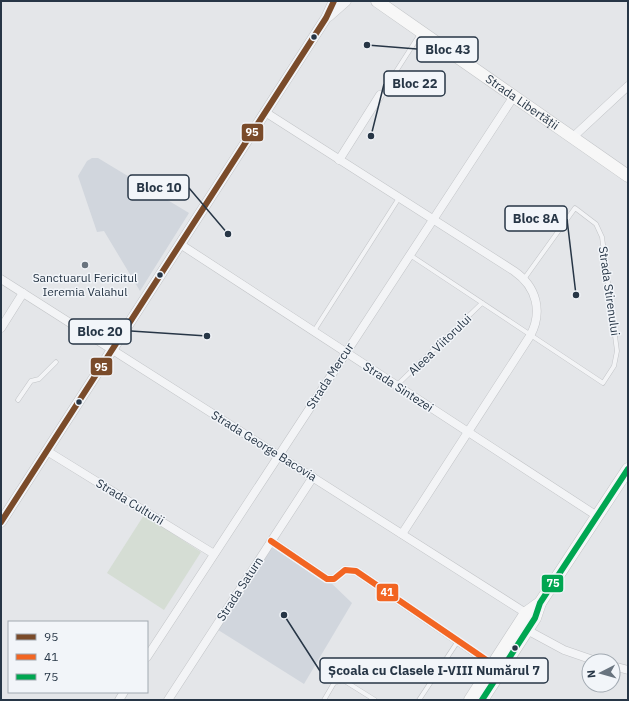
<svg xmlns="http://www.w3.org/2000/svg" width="629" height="701" viewBox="0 0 629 701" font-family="'IBM Plex Sans',sans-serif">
<rect width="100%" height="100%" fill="#e4e6e9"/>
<!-- built -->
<g fill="#d1d6dd">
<polygon points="92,158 98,158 189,213 140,291 104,231 97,232 78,176 87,161"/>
<polygon points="271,541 327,579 352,603 304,684 215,628"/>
</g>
<!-- green -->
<polygon fill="#d5ddd4" points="144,515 201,552 164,610 107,573"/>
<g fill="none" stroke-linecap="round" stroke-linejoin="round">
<!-- service casing -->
<g stroke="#c2c4c7" stroke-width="5">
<g id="service">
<polyline points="395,73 420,34"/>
<polyline points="410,255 603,383 614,366 617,351 602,237 596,224 575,208 524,279"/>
<polyline points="314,331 399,198"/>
<polyline points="397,385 482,303"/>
<polyline points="18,400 31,381 39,379 56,362"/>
<polyline points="324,700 334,683 343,680 375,700"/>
<polyline points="419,700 458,641"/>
</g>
</g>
<!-- minor casing -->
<g stroke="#c2c4c7" stroke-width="9">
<g id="minor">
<path d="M265 112 514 271C537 287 543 312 530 336L402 534"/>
<polyline points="573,137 628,86"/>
<polyline points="339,160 380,95"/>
<polyline points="180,244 597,516"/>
<polyline points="1,279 529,615"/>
<polyline points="1,328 23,293"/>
<polyline points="47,451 214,554"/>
<polyline points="271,541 327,579 334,579 345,570 356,571 496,667"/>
<polyline points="527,630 564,650 596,661"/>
<polyline points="147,657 514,96"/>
<polyline points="613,666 628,670"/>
<polyline points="119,700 124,692"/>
<polyline points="168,700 313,477"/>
</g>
</g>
<!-- tertiary casing -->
<g stroke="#c2c4c7" stroke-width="11">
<g id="tertiary">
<polyline points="329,16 346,1"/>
<polyline points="1,522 326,18 334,1"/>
</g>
</g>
<!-- secondary casing -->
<g stroke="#c2c4c7" stroke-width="13">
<g id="secondary">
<path id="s1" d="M377 1 628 176"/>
<polyline points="470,700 526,613 540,603"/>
<polyline points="482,700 535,618 540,603 628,469"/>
</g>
</g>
<!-- service -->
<use href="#service" stroke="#f3f4f6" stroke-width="4"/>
<!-- minor -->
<use href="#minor" stroke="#f3f4f6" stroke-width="8"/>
<!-- tertiary -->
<use href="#tertiary" stroke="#f3f4f6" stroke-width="10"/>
<!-- secondary -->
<use href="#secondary" stroke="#f7f7f7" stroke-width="12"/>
<!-- bus-1 casing -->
<g stroke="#f2f5f9" stroke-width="9">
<polyline id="bus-1" points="1,522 326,18 334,1"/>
</g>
<!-- bus-2 casing -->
<g stroke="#f2f5f9" stroke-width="9">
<polyline id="bus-2" points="271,541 327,579 334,579 345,570 356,571 501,670"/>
</g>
<!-- bus-3 casing -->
<g stroke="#f2f5f9" stroke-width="9">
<polyline id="bus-3" points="482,700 535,618 540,603 628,469"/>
</g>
<!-- bus-1 -->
<use href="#bus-1" stroke="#7a4b2a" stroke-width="6"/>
<!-- bus-2 -->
<use href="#bus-2" stroke="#f26522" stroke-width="6"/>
<!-- bus-3 -->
<use href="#bus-3" stroke="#00a651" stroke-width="6"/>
</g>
<!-- markers -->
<g fill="#273646" stroke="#f2f5f9" stroke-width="1.5">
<circle cx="314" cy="37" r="3.5"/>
<circle cx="160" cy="275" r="3.5"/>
<circle cx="79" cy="402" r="3.5"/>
<circle cx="515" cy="648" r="3.5"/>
</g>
<circle fill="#69747f" stroke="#f2f5f9" stroke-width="1.5" cx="85" cy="265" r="4"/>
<g text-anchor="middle" stroke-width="3" stroke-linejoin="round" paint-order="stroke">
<!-- street labels -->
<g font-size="12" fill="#273646" stroke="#f2f5f9">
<text dy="4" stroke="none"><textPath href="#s1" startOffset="177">Strada Libertății</textPath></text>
<text transform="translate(609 291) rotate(82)" y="4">Strada Stirenului</text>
<text transform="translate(440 345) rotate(-44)" y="4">Aleea Viitorului</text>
<text transform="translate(330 376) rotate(-57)" y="4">Strada Mercur</text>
<text transform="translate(398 387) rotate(33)" y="4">Strada Sintezei</text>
<text transform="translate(264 446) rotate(32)" y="4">Strada George Bacovia</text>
<text transform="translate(130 502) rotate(31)" y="4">Strada Culturii</text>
<text transform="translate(240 589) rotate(-57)" y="4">Strada Saturn</text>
</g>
<!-- poi labels -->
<g font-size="12" fill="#273646" stroke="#f2f5f9">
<text x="85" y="282">Sanctuarul Fericitul<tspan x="85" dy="14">Ieremia Valahul</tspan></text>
</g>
</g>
<!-- callouts -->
<path fill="none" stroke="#273646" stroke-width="1.5" d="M367 45L417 49M371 136L384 84M228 234L189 188M576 295L567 219M207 336L131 331M284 615L320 671"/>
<g fill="#273646" stroke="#f2f5f9" stroke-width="1.5">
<circle cx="367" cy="45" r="4"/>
<circle cx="371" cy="136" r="4"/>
<circle cx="228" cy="234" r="4"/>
<circle cx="576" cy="295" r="4"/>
<circle cx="207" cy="336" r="4"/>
<circle cx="284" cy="615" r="4"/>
</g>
<g fill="#f2f5f9" stroke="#273646" stroke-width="1.5">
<rect x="417" y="37" width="61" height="25" rx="4"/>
<rect x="384" y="71" width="61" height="25" rx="4"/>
<rect x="128" y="175" width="61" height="25" rx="4"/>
<rect x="505" y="206" width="62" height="25" rx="4"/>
<rect x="69" y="319" width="62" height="25" rx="4"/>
<rect x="320" y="658" width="228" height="25" rx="4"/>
</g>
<g font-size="13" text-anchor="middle" font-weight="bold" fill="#273646">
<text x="448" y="54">Bloc 43</text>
<text x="415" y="88">Bloc 22</text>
<text x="159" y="192">Bloc 10</text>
<text x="536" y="223">Bloc 8A</text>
<text x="100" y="336">Bloc 20</text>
<text x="434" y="675">Școala cu Clasele I-VIII Numărul 7</text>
</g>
<g stroke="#f2f5f9" stroke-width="1.5">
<rect x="241" y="123" width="23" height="19" rx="4" fill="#7a4b2a"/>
<rect x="90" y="357" width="23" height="19" rx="4" fill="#7a4b2a"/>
<rect x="541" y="574" width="23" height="19" rx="4" fill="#00a651"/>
<rect x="376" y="583" width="23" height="19" rx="4" fill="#f26522"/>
</g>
<g font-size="11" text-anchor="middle" font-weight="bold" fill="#fff">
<text x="252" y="136">95</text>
<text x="101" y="371">95</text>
<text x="553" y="587">75</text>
<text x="387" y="596">41</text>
</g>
<!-- border -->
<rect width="629" height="701" fill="none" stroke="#273646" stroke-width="4"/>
<!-- legend -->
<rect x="8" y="621" width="140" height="72" fill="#f2f5f9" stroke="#a1a9b1"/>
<rect x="16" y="634" width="20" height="6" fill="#7a4b2a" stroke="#a1a9b1"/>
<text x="44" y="641" font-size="12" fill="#273646">95</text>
<rect x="16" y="654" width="20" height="6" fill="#f26522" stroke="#a1a9b1"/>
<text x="44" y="661" font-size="12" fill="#273646">41</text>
<rect x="16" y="674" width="20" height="6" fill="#00a651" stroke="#a1a9b1"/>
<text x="44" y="681" font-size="12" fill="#273646">75</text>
<!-- north arrow -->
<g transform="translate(601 673) rotate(264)"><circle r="19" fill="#f2f5f9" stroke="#a1a9b1"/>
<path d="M0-3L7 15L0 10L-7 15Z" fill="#69747f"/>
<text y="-6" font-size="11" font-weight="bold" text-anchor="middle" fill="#273646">N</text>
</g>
</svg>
